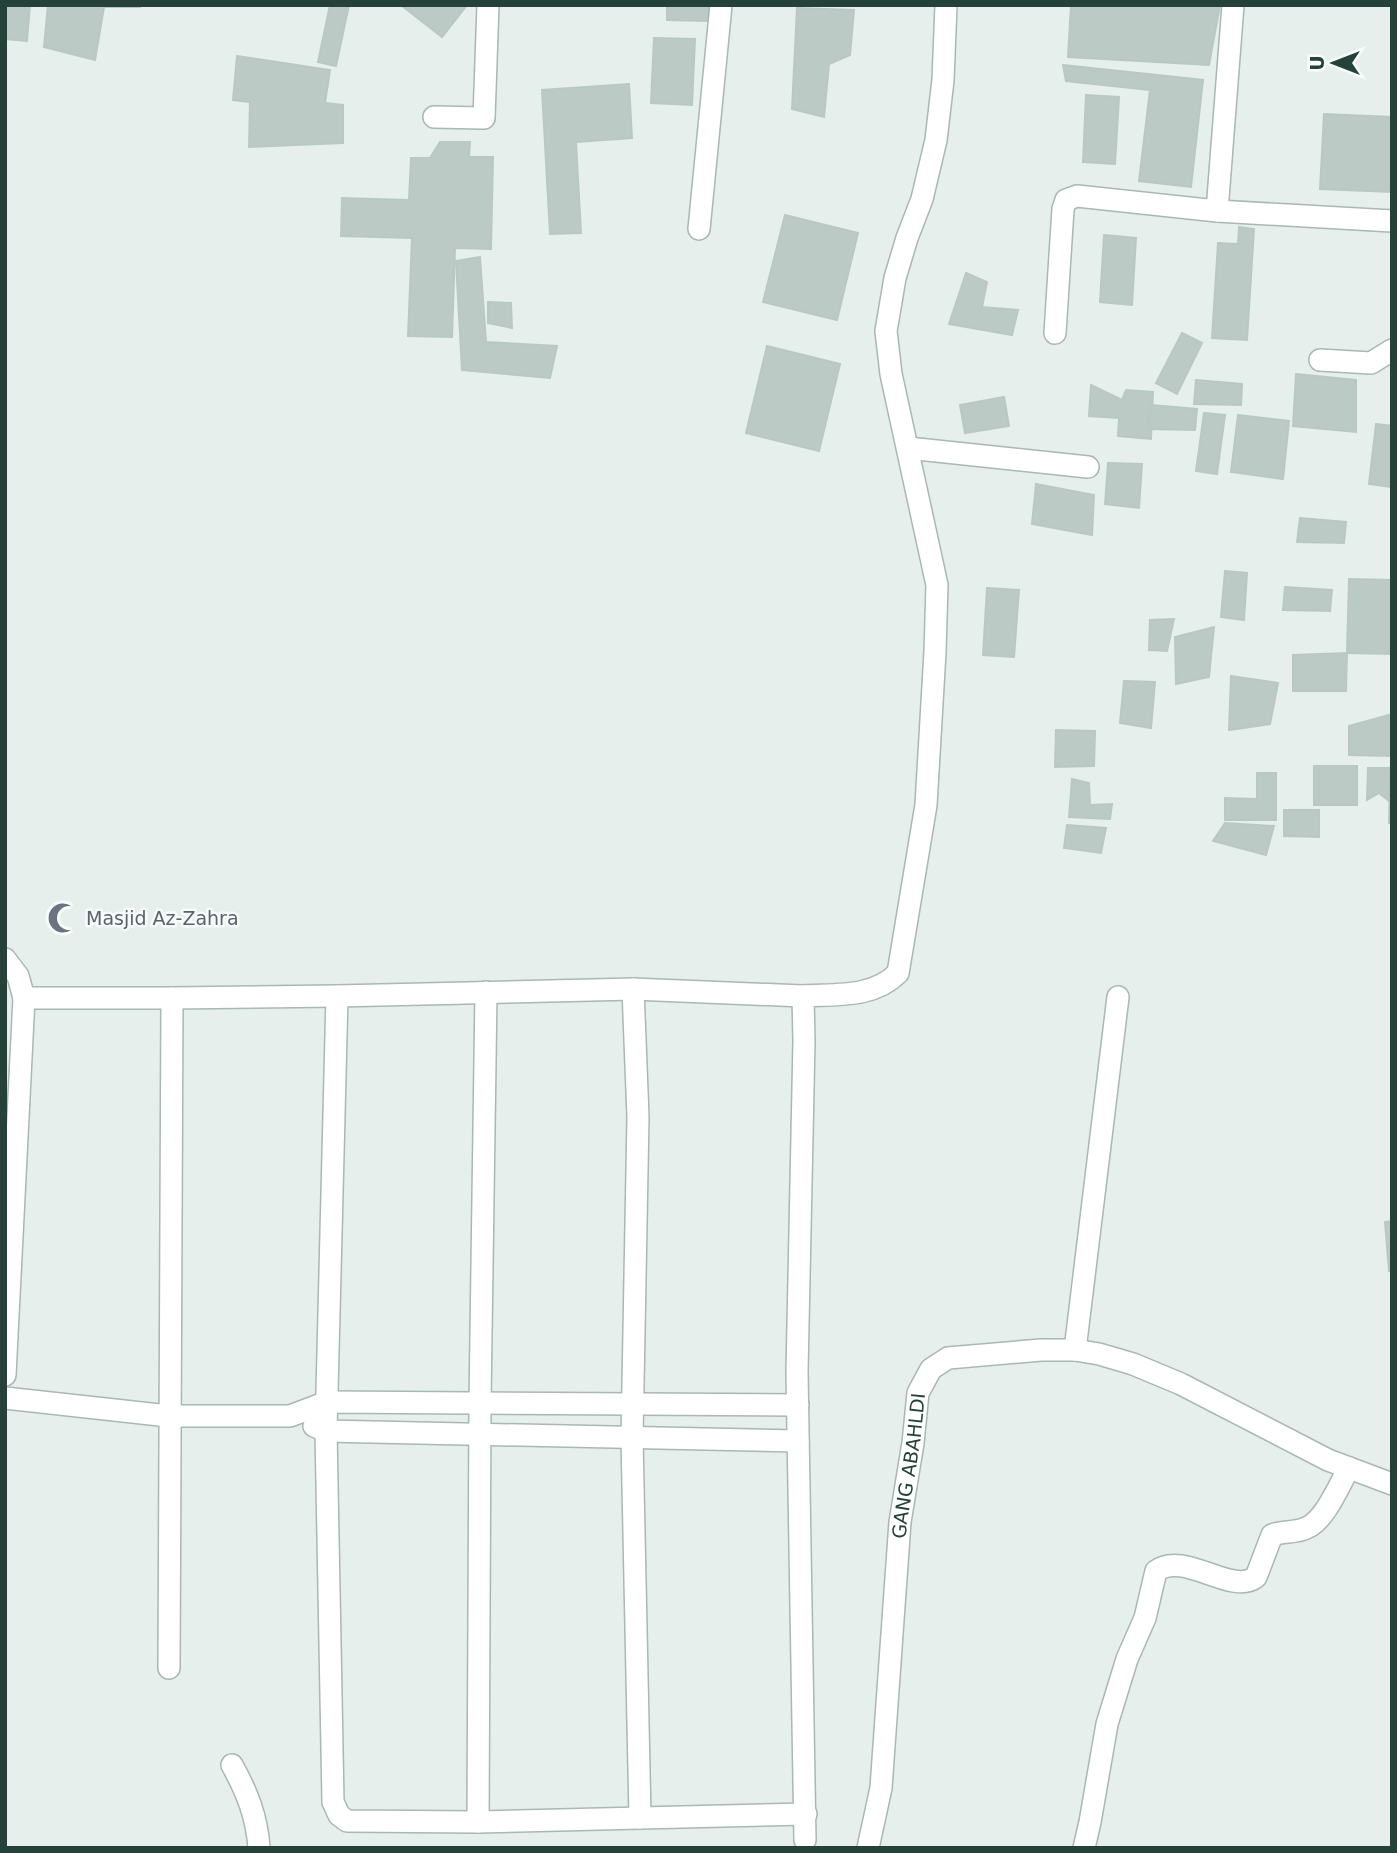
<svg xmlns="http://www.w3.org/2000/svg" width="1397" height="1853" viewBox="0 0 1397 1853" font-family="'DejaVu Sans',sans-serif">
<rect width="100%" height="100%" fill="#e6efeb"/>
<!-- building -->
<g fill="#bbcac4" stroke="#b8c9c2" stroke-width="2">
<polygon points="5,5 30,5 27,41 5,39"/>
<polygon points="48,5 140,5 140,7 104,7 95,60 44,47"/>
<polygon points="330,5 349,5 336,66 318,62"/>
<polygon points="401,5 467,5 442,37"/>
<polygon points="667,5 708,5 708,21 667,20"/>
<polygon points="1071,5 1220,5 1209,65 1068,57"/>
<polygon points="797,8 854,10 850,55 829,64 824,117 792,109"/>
<polygon points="654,38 695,39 692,105 651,103"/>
<polygon points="237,56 330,70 325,103 343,105 343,143 249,147 250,102 233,100"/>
<polygon points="1063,65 1203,80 1191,187 1139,181 1150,90 1066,81"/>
<polygon points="629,84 632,138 576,142 581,233 550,234 542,90"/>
<polygon points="1086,95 1119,97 1115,164 1083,162"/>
<polygon points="1324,114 1392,117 1392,192 1320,189"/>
<polygon points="440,142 470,142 469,157 493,157 491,249 455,248 452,337 408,336 412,238 341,236 342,198 409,200 411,158 430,158"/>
<polygon points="785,215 858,233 837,320 763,302"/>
<polygon points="1239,227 1254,229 1247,340 1212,338 1218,243 1238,244"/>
<polygon points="1104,235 1136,238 1132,305 1100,302"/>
<polygon points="480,257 486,342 557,346 550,378 462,370 456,261"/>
<polygon points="966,273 987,282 982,307 1018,310 1012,335 949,324"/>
<polygon points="488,302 511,303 512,328 488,323"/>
<polygon points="1182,333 1202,343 1177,394 1156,383"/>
<polygon points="767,346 840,364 819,451 746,433"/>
<polygon points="1296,374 1356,380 1356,432 1293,426"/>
<polygon points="1196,380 1242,384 1241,405 1194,404"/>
<polygon points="1091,385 1122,400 1126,390 1153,392 1151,439 1118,436 1119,418 1089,416"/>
<polygon points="1004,397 1009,426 965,433 960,405"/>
<polygon points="1151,405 1197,409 1195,430 1148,429"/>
<polygon points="1204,413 1225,415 1217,474 1196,471"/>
<polygon points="1238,415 1289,421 1283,479 1231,472"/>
<polygon points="1376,424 1392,426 1392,487 1369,484"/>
<polygon points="1108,463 1142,464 1139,508 1105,504"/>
<polygon points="1036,484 1094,495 1092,535 1032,524"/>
<polygon points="1300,518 1346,522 1344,543 1297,542"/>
<polygon points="1225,571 1247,573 1244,620 1221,617"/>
<polygon points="1349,579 1392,580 1392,654 1347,653"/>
<polygon points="1285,587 1332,590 1330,611 1283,610"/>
<polygon points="987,588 1019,590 1014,657 983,655"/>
<polygon points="1174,619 1167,651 1149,650 1150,620"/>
<polygon points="1214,627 1209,677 1176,684 1175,637"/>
<polygon points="1347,653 1346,691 1293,691 1293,655"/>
<polygon points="1231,676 1278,683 1270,724 1229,730"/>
<polygon points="1124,681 1155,682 1151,728 1120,723"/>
<polygon points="1392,714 1392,756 1349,755 1349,726"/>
<polygon points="1056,730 1095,731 1094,766 1055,767"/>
<rect x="1314" y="766" width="43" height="39"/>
<polygon points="1368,768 1390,768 1389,801 1379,793 1367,800"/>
<polygon points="1390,768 1392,769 1392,823 1389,823"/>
<polygon points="1257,773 1276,773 1276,820 1225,820 1225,798 1257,799"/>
<polygon points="1072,779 1089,783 1090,805 1112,804 1110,819 1069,817"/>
<polygon points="1284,810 1319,810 1319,837 1284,836"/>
<polygon points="1225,823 1274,826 1266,855 1213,841"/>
<polygon points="1067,825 1106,828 1101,853 1064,848"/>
<polygon points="1392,1221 1392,1270 1389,1271 1385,1222"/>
</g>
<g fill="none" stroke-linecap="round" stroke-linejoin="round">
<!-- lane casing -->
<g stroke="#a8b8b2" stroke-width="24">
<g id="lane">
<polyline points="434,117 484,118 488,5"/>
<polyline points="699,229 721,5"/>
<polyline points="908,448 1088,467"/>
</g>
</g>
<!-- street casing -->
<g stroke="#a8b8b2" stroke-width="24">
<g id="street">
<polyline points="1217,211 1233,5"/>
<polyline points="1055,333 1063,209 1066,200 1077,196 1217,211 1392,221"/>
<polyline points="1320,360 1371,363 1392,350"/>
<polyline points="5,959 18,976 24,998 172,998 337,996 633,989 803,996"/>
<polyline points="633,989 638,1117 632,1438 640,1818"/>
<polyline points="337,996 326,1431 333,1802 339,1815 347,1821 478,1822 806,1814"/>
<polyline points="1075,1350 1118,997"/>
<polyline points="5,1375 24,998"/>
<polyline points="5,1398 169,1416 290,1416 327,1402 798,1405"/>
<polyline points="314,1426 326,1431 798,1441"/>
<polyline points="169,1668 172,998"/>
<path d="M232 1765C247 1792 257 1817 259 1848"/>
<polyline points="478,1822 480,1403 486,992"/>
<path d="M805 1840 797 1372 804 1041 803 996C837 994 873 998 898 973L926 805 935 652 937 585 891 374 886 331 895 278 907 238 922 199 936 140 943 80 946 5"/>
<path id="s1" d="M868 1848 881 1788 900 1522 913 1443 918 1393 931 1369 948 1358 1041 1350H1075L1099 1354 1133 1364 1181 1384 1328 1460 1392 1484"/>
<path d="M1084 1848 1090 1822 1107 1724 1127 1659 1145 1618 1156 1571C1184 1550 1232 1596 1256 1577L1272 1535C1283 1531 1296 1533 1306 1528 1325 1521 1339 1485 1349 1468"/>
</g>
</g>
<!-- lane -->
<use href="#lane" stroke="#fff" stroke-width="21"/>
<!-- street -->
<use href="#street" stroke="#fff" stroke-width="21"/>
</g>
<!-- icons -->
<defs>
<g id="mosque-bare" transform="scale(2.415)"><path d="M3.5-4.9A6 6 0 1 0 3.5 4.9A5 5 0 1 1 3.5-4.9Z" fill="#6b7280" stroke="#f7fbf9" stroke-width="2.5" paint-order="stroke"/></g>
</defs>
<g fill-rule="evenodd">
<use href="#mosque-bare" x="63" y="918"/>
</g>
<g text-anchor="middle" stroke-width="5" stroke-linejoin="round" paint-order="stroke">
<!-- worship labels -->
<g font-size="19" fill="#5b616d" stroke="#f7fbf9" text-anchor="start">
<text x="86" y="925">Masjid Az-Zahra</text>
</g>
<!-- street labels -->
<g font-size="19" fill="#24423a" stroke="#f7fbf9">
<text dy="7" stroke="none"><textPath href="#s1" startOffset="385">GANG ABAHLDI</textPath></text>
</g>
</g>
<!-- border -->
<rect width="1397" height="1853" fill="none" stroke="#24423a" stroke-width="14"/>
<!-- north arrow -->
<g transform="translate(1334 63) rotate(270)" stroke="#f7fbf9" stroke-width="5" paint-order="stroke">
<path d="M0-5L12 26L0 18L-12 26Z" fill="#24423a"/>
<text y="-10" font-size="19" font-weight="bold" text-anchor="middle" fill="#24423a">U</text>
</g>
</svg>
